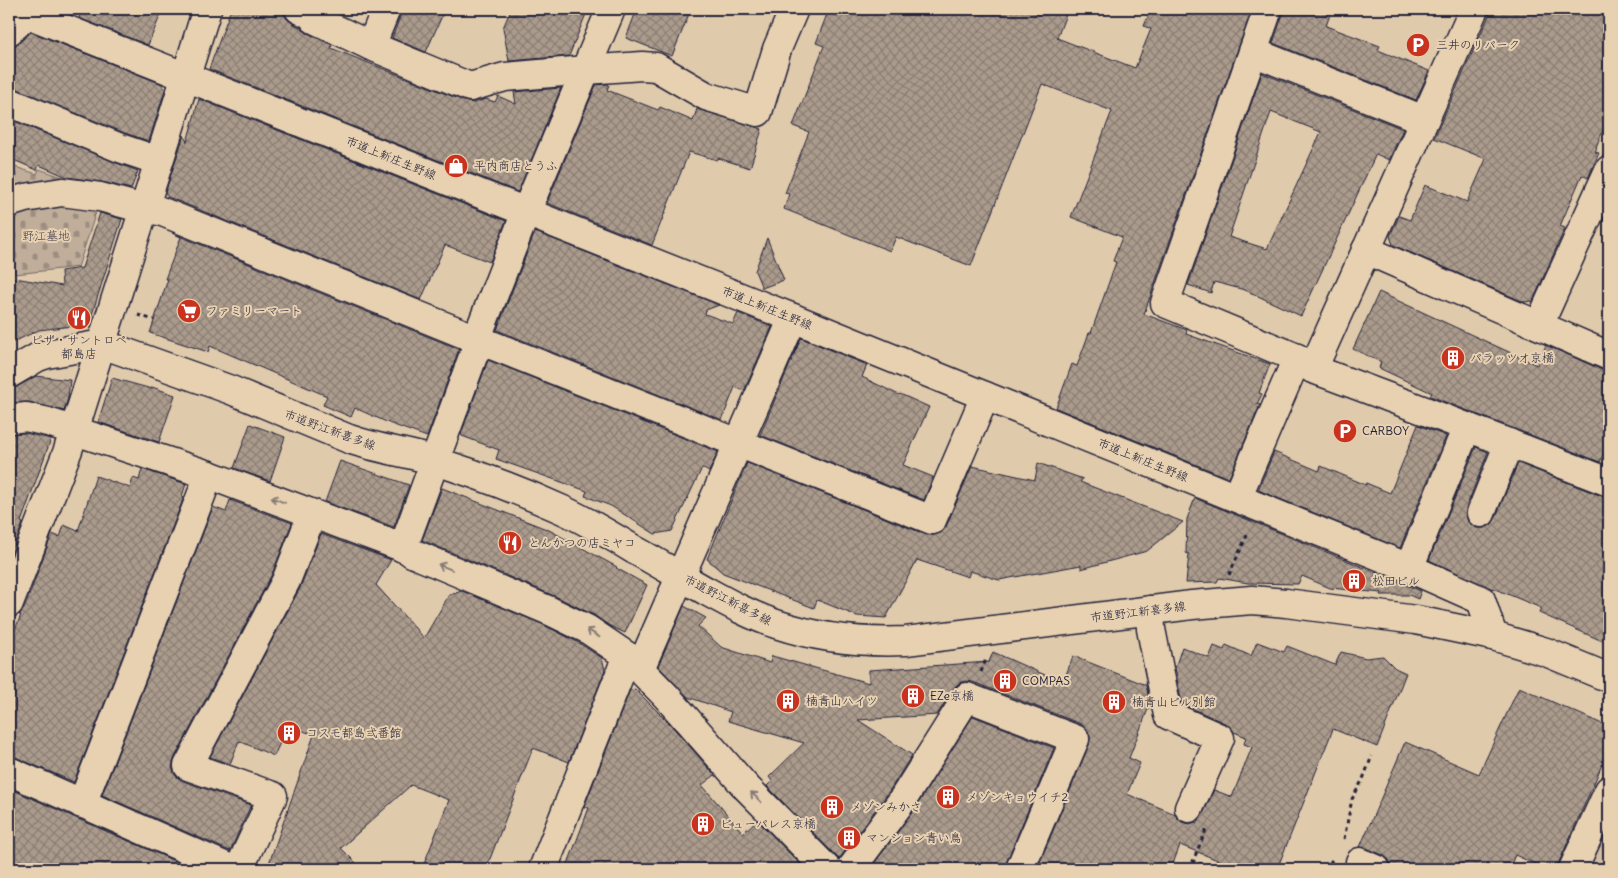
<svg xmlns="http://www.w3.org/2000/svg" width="1618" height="878" viewBox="0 0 1618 878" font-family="Delius,'Klee One',sans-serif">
<defs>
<pattern id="cemetery-stones" width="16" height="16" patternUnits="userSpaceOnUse" patternTransform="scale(1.25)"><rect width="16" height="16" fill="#c0ae9a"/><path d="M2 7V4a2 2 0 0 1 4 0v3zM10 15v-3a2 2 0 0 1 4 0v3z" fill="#9c8d7f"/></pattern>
<pattern id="building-cross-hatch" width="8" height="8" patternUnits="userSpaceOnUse" patternTransform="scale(1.25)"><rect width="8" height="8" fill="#ab9b8c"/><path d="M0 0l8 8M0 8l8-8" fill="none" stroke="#8b7e74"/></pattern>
</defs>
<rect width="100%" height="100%" fill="#e0caac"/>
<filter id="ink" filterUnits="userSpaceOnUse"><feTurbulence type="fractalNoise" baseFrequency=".02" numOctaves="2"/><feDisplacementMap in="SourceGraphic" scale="10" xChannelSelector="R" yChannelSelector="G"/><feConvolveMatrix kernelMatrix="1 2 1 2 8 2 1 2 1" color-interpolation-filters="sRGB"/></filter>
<g filter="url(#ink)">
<!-- built -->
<polygon fill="#d0bca2" points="1609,813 1609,869 1583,869"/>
<!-- cemetery -->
<g fill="url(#cemetery-stones)" stroke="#71686a">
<polygon points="9,165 37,174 39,169 65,178 62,187 9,196"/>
<polygon points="99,203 78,267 15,274 9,230 9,208"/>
</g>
<!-- building -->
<g fill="url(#building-cross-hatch)" stroke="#22223b" fill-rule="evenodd">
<polygon points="82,9 163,9 148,45 79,18"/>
<polygon points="231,9 283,9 286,18 292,23 300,27 300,28 307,33 332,45 331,48 464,101 473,103 486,99 495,102 498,96 516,104 514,92 561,88 518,192 209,69"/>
<polygon points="403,9 445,9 426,52 392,38"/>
<polygon points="511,9 588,9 569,56 509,61 503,28"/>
<polygon points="637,9 691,9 672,56 626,38"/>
<polygon points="829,9 1068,9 1057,38 1135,68 1151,29 1144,26 1151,9 1252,9 1144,314 1187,330 1186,334 1270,364 1259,393 1262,394 1257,404 1260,405 1229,478 1056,408 1072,364 1077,366 1089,333 1091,333 1116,262 1113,261 1122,237 1071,217 1112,111 1042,84 971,266 896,237 890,251 784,209 789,194 785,193 809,132 793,126 824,46 816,43"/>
<polygon points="1283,9 1332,9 1326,26 1380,46 1378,50 1429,71 1416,100 1273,43 1283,14"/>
<polygon points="1492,9 1609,9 1609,116 1596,147 1597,147 1595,152 1599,153 1588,178 1582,175 1560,226 1565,228 1533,301 1524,302 1393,245 1390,236 1399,216 1410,220 1425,185 1467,202 1486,159 1434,138"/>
<polygon points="31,32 162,84 165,90 149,141 125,133 15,88 9,87 9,46 13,46 19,43"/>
<path d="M1262 73 1403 129 1389 160 1376 154 1301 316 1245 290 1214 282 1211 293 1188 285ZM1271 112 1321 132 1267 249 1229 237Z"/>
<polygon points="607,84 609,85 607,90 658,110 660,107 693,121 697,109 762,129 750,168 718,158 717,160 689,152 652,245 547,203 596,85"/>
<polygon points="199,99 506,221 490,262 445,245 421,300 168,197 165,193 184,135 187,142"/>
<polygon points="9,119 114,162 138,171 131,189 102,182 67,177 39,165 37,170 9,158"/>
<polygon points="100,213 122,219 89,324 39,330 9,344 9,277 62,286 61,271 82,268"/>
<polygon points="535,232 719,305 706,310 705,314 733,324 738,313 772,327 744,391 735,387 722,420 497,330"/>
<polygon points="172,233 459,349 427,437 391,424 355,408 351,417 323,405 327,396 210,346 208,352 150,333 168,279 165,279 181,237"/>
<polygon points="767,238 784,280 762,288 755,271"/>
<polygon points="1379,292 1537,365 1546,345 1609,373 1609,454 1604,452 1600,462 1430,396 1432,393 1379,368 1381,362 1353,349"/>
<polygon points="801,338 867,365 862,377 899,395 900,394 929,407 903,465 933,477 924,500 760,435"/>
<polygon points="488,360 718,452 709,472 702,468 672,531 655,534 611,506 585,496 587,491 496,459 499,450 462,436 461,434"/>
<polygon points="36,376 70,380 68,398 64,411 29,402 9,403 9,390 17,387"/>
<polygon points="112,378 152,389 152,387 175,395 159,442 98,422"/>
<polygon points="250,424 285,437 270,481 234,468"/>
<polygon points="1418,425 1446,436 1400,548 1258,490 1274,452 1319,471 1321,466 1366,485 1366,483 1390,493"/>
<polygon points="25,433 51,439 21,522 23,523 9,560 9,434"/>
<polygon points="1476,447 1488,452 1466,508 1466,516 1468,522 1476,528 1484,528 1491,525 1495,519 1518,463 1609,499 1609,644 1539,613 1541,608 1493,588 1492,589 1429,560"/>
<polygon points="340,461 409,485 394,527 325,502"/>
<polygon points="747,463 927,535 934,535 941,533 946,527 972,466 1035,480 1038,463 1083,479 1080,482 1183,522 1147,551 1081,569 1081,565 999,580 970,571 968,577 917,560 886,618 857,616 817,600 814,608 723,573 707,559"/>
<polygon points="142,469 186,484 182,496 184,497 74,782 15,757 9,756 9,644 21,615 19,615 24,609 52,534 60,537 64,525 78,531 96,476 130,488 133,478 139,480"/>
<polygon points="442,488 549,530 617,567 616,568 647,585 625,633 608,625 594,615 557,597 422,540"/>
<polygon points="1195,498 1421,591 1418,599 1409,595 1381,595 1382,593 1330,588 1302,576 1298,584 1248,583 1219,578 1217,582 1186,583 1189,554 1186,553 1187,519"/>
<polygon points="230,500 292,523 272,574 174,759 172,767 175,775 183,781 251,805 230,851 102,795 213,507 226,512"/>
<polygon points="321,534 391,560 376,585 424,638 449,595 462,591 544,625 579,643 602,658 605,670 569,762 533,748 486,869 422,869 449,800 411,785 341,848 362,869 267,869 314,735 288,725 274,756 239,741 230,764 210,757 300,588"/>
<polygon points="684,606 706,618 698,626 721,647 770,663 772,656 869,683 869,670 989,662 993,652 1063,683 1073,656 1146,685 1150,704 1129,758 1140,763 1127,794 1175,814 1177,818 1182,822 1190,824 1195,822 1197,823 1203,814 1214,790 1232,797 1252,747 1244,744 1246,737 1234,732 1227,724 1182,704 1175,668 1182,647 1209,658 1214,646 1224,650 1226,645 1251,656 1257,642 1284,652 1287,646 1335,665 1341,652 1366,658 1383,656 1395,668 1406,673 1377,747 1333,729 1277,869 1240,869 1180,845 1171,869 1037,869 1089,745 1090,736 1087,729 1081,724 973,682 966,681 959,683 954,688 937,715 858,720 912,755 888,793 839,859 767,786 772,781 769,777 804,743 728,721 731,712 688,697 658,666"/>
<polygon points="1519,687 1609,727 1609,749 1556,869 1546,869 1515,855 1509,869 1391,869 1389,860 1383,855 1366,848 1360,847 1405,742 1479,774"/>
<polygon points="635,689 669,723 715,775 702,785 743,833 757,820 805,869 566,869 589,808 584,807 630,690"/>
<polygon points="973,716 1054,748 1006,863 1005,869 870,869 914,810"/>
<polygon points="9,788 76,818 193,869 9,869"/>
</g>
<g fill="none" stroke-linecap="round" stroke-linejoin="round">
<!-- minor casing -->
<g stroke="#22223b" stroke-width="31">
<g id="minor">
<polyline points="15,9 793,318 1409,568 1481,600 1493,636"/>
<polyline points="299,9 312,15 314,19 371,46 470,87 505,77 586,70 642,66 656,67 706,96 758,112 777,49 794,9"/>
<polyline points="1268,9 1165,303 1297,358 1313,369 1420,409 1609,482"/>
<polyline points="9,31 28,14"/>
<polyline points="371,46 386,9"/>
<polyline points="1253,52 1424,120"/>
<polyline points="9,102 120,148 159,161"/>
<polyline points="9,203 25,198 62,192 100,197 144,209 160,211 479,340 932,520 985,396"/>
<polyline points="1366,250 1609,356"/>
<polyline points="1539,325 1609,170"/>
<polyline points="1313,369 1474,9"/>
<path d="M9 374 38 357 47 354 102 344 231 390 349 439C375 448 403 452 429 459 474 473 521 491 563 510 587 521 610 535 633 549 658 563 683 578 708 592 730 604 752 616 776 624 818 638 862 643 906 641L1192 605 1252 600 1286 603 1416 620 1493 636"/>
<polyline points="9,419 26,417 48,422 209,475 407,549 412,553 550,611 587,629 627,656 667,697 746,787 827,869"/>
<polyline points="1237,498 1297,358"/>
<polyline points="1481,513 1509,443"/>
<polyline points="403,548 479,340 478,335 526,212 611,9"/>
<polyline points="1409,568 1467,427"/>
<polyline points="9,603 68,450 207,9"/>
<polyline points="1150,610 1151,629 1168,715 1220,738 1189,808"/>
<polyline points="640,669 793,318"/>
<polyline points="9,771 231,869"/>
<polyline points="82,804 209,475"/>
<polyline points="1360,862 1376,869"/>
<polyline points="239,869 273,796 188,766 286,581 312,514"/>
<polyline points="543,869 627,656"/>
<polyline points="851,869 901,802 967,697 1075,739 1020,869"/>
<polyline points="1573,869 1609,790"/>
</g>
</g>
<!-- major casing -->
<g stroke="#22223b" stroke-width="31">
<polyline id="major" points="1493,636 1546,652 1609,678"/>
</g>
<!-- path -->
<g stroke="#22223b" stroke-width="3" stroke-dasharray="4 4" stroke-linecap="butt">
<polyline points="138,315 154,320"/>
<polyline points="1229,575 1248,533"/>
<polyline points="981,672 986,659"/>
<polyline points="1206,830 1193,861 1214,869"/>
<polyline points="1344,839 1352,799 1363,779 1372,756"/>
<polyline points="1325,869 1332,860"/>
</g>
<!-- minor -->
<use href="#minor" stroke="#e8d1b1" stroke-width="28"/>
<!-- major -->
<use href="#major" stroke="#e8d1b1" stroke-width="28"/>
</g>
<!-- one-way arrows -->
<defs><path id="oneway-shaft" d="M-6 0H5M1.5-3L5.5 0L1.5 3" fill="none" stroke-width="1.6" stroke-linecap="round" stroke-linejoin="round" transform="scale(1.25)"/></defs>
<g stroke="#857a76">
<use href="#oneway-shaft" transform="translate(278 500) rotate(-158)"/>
<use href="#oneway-shaft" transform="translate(445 567) rotate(-157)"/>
<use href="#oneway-shaft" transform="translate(593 633) rotate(-147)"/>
<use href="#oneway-shaft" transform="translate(756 797) rotate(-135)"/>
</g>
</g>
<!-- icons -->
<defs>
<g id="parking-disc" transform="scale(1.25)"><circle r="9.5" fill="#c8321e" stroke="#e8d1b1"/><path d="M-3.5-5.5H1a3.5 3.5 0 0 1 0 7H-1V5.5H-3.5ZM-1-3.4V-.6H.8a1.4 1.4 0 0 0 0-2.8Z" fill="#fff"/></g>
<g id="shop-disc" transform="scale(1.25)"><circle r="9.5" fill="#c8321e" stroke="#e8d1b1"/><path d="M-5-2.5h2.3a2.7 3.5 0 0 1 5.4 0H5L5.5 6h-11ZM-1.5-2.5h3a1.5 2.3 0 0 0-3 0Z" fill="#fff"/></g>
<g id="supermarket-disc" transform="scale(1.25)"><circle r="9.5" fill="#c8321e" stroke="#e8d1b1"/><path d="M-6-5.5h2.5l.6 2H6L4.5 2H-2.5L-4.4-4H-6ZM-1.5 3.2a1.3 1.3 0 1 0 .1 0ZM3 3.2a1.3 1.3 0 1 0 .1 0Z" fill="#fff"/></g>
<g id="restaurant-disc" transform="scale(1.25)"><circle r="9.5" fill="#c8321e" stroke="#e8d1b1"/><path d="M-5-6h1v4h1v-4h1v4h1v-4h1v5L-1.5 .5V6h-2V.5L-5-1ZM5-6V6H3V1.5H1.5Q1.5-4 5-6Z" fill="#fff"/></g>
<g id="building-disc" transform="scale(1.25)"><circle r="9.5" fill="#c8321e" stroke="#e8d1b1"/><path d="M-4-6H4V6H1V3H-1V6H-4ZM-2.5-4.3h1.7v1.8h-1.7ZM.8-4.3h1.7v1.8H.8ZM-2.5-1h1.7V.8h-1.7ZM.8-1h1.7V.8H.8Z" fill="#fff"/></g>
</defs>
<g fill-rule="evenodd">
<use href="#parking-disc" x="1418" y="45"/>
<use href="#shop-disc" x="456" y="166"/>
<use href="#supermarket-disc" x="189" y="311"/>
<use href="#restaurant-disc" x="79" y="318"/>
<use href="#building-disc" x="1453" y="358"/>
<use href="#parking-disc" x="1345" y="431"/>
<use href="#restaurant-disc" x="510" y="543"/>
<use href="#building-disc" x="1354" y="581"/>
<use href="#building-disc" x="1005" y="681"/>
<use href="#building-disc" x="913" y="696"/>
<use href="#building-disc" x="788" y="701"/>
<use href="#building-disc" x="1114" y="702"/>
<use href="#building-disc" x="289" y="733"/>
<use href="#building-disc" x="948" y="797"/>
<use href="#building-disc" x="832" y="807"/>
<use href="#building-disc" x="703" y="824"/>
<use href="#building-disc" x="849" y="838"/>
</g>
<g text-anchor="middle" stroke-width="4" stroke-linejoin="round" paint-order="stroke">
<!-- poi labels -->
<g font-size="12" fill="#22223b" stroke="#e8d1b1" text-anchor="start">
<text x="1436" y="49">三井のリパーク</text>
<text x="474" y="170">平内商店とうふ</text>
<text x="206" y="315">ファミリーマート</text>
<text x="79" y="344" text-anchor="middle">ピザ・サントロペ<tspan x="79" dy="14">都島店</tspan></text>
<text x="1470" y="362">パラッツオ京橋</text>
<text x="1362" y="435">CARBOY</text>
<text x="528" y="547">とんかつの店ミヤコ</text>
<text x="1372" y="585">松田ビル</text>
<text x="1022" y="685">COMPAS</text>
<text x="930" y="700">EZe京橋</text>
<text x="806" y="705">楠青山ハイツ</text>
<text x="1132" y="706">楠青山ビル別館</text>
<text x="306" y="737">コスモ都島弍番館</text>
<text x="966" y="801">メゾンキョウイチ2</text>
<text x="850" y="811">メゾンみかさ</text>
<text x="720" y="828">ビューパレス京橋</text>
<text x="866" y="842">マンション青い鳥</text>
</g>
<!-- street labels -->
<g font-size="12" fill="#22223b" stroke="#e8d1b1">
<text transform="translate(391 158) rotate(22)" y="4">市道上新庄生野線</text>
<text transform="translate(767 308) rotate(22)" y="4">市道上新庄生野線</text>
<text transform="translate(330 430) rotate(20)" y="4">市道野江新喜多線</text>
<text transform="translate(1143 460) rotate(22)" y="4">市道上新庄生野線</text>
<text transform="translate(728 600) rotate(27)" y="4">市道野江新喜多線</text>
<text transform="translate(1138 612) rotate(-7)" y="4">市道野江新喜多線</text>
</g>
<!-- park labels -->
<g font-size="12" fill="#423e4e" stroke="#e8d1b1">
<text x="46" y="240">野江墓地</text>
</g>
</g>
<!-- margin -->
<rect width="1618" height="878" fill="none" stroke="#e8d1b1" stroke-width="30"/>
<rect x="15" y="15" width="1588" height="848" fill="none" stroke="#22223b" stroke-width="2" filter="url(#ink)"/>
</svg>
